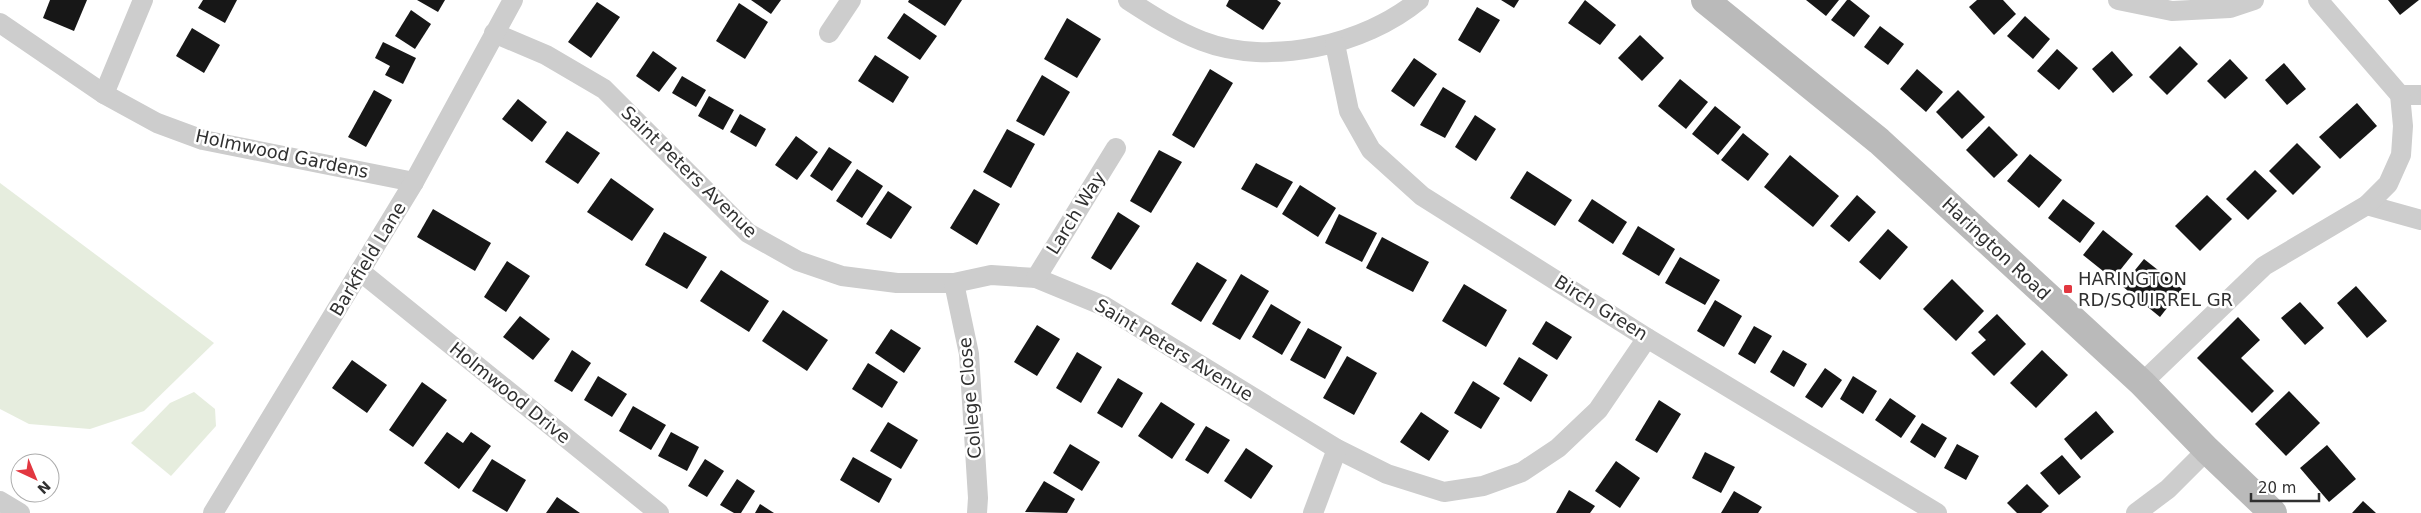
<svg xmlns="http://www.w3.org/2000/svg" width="2421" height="513" viewBox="0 0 2421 513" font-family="'DejaVu Sans',sans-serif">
<rect width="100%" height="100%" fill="#fff"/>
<!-- green -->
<g fill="#e6edde">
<polygon points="0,183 214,343 144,411 90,429 29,424 0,409"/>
<polygon points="194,392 215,409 216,426 171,476 131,443 170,403"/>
</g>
<!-- building -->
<g fill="#171717">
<polygon points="50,0 87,0 74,31 43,18"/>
<polygon points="203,0 237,0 225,23 198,8"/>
<polygon points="417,0 445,0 438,12"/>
<polygon points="751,0 781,0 771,14"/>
<polygon points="909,0 962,0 945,26 908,2"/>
<polygon points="1229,0 1277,0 1281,3 1263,30 1226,6"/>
<polygon points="1501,0 1519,0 1514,8"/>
<polygon points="1585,0 1616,25 1600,45 1568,23"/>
<polygon points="1806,0 1839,0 1826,16"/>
<polygon points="1847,0 1850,0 1870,16 1854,37 1831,20"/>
<polygon points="1977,0 2003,0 2016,14 1994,35 1969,7"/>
<polygon points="2388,0 2419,0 2400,15"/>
<polygon points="597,2 620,17 591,58 568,42"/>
<polygon points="739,3 768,22 745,59 716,41"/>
<polygon points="1477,7 1500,20 1480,53 1458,40"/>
<polygon points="411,10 431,24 415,49 395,36"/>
<polygon points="904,13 937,36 920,60 887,38"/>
<polygon points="2025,16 2050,39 2033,59 2007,36"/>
<polygon points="1067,18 1101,39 1077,78 1044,59"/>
<polygon points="1880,26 1904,44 1888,65 1864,47"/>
<polygon points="192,28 220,45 204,73 176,56"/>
<polygon points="1640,35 1664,58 1642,81 1618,58"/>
<polygon points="383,42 416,58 403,84 385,75 390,66 375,58"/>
<polygon points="2180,46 2198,64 2167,95 2149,77"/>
<polygon points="2057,49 2078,68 2059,90 2037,71"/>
<polygon points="653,51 677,68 659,92 636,76"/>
<polygon points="2112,51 2133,75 2113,93 2092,69"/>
<polygon points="875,55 909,77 893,103 858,81"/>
<polygon points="1414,58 1437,74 1414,107 1391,91"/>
<polygon points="2230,59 2248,78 2225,99 2207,81"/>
<polygon points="2284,63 2306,89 2287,105 2265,80"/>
<polygon points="1210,69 1233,83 1194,148 1172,135"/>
<polygon points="1917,69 1943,92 1926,112 1900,89"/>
<polygon points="1042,75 1070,92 1044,136 1016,121"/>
<polygon points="682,76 706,90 696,107 672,93"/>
<polygon points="1680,79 1708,102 1686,129 1658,106"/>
<polygon points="1443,87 1466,101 1445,138 1420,125"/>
<polygon points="374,90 392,100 366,147 348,137"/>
<polygon points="1958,90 1985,117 1962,139 1936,112"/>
<polygon points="709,96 734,110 723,130 698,116"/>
<polygon points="518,99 547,122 532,142 502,119"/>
<polygon points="2357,103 2377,126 2340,159 2319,137"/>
<polygon points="1715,106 1741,127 1718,155 1692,134"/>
<polygon points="740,114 766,129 756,147 730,132"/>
<polygon points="1475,115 1496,129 1476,161 1455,147"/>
<polygon points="1989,126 2018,155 1994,178 1966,150"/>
<polygon points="1007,129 1035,144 1011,188 983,172"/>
<polygon points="567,131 600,153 578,184 545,162"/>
<polygon points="1743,133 1769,154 1748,181 1721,160"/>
<polygon points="796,136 818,152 797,180 775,165"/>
<polygon points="2297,143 2321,167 2293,195 2269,171"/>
<polygon points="829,147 852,162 832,191 810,176"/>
<polygon points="1159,150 1182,162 1151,213 1130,201"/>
<polygon points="2030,154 2062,180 2039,208 2007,181"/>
<polygon points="1790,155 1839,196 1813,227 1764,187"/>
<polygon points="1256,163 1293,182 1277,208 1241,189"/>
<polygon points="857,169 883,186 862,218 836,201"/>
<polygon points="2255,170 2277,191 2248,220 2226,199"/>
<polygon points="1527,171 1572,200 1555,226 1510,198"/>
<polygon points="611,178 654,209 632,241 587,212"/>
<polygon points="1300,185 1336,208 1318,237 1282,214"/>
<polygon points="974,189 1000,204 977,245 950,228"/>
<polygon points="888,191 912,207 891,239 866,224"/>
<polygon points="1857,195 1876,212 1849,242 1830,226"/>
<polygon points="2207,195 2232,219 2200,251 2175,226"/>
<polygon points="1592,199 1627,222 1613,244 1578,221"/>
<polygon points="2063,199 2095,223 2080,243 2048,218"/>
<polygon points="433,209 491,243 475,271 417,237"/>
<polygon points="1118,212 1140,226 1111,270 1091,258"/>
<polygon points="1339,214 1377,233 1362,262 1325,243"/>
<polygon points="1638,226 1675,249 1659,276 1622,254"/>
<polygon points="1888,229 1908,247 1880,280 1859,262"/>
<polygon points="2103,230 2133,254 2113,279 2083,255"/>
<polygon points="664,232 707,257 687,289 645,265"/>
<polygon points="1382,237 1429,262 1413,292 1366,268"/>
<polygon points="1680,257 1720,280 1705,305 1665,283"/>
<polygon points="2144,259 2182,289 2160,317 2122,286"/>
<polygon points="507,261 530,276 506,312 484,297"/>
<polygon points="1197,262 1227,280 1201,322 1171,304"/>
<polygon points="721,270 769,301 749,332 700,301"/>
<polygon points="1241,274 1269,291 1240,340 1212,324"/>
<polygon points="1952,279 1984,311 1956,341 1923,309"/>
<polygon points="1464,284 1507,310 1486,347 1442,321"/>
<polygon points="2356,286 2387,321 2367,338 2337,303"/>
<polygon points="1715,300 1742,316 1724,347 1697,331"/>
<polygon points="2300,302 2324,328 2305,345 2281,318"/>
<polygon points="1271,304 1301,322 1282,355 1252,337"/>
<polygon points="783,310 828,340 807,371 762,341"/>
<polygon points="1997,314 2026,344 1994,376 1971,353 1986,340 1978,332"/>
<polygon points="520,316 550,339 533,360 503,337"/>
<polygon points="2238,317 2260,340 2241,358 2274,391 2252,413 2197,358"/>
<polygon points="1546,321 1572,337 1557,360 1532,344"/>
<polygon points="1037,325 1060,339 1037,376 1014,362"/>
<polygon points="1754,326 1772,336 1755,364 1738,354"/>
<polygon points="1308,328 1342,347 1325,379 1290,360"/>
<polygon points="891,329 921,348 904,373 875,353"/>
<polygon points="572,350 591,363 572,392 554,381"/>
<polygon points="1783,350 1807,364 1794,387 1770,372"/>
<polygon points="2042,350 2068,375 2036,408 2010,383"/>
<polygon points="1077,352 1102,367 1081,403 1056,388"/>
<polygon points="1347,356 1377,373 1354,415 1323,398"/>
<polygon points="1519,357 1548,375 1531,402 1503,384"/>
<polygon points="352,360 387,385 367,413 332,388"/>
<polygon points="868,363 898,382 882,408 852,389"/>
<polygon points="1825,368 1842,380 1822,408 1805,397"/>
<polygon points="598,376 627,394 612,417 584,400"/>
<polygon points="1853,376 1877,391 1863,414 1840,399"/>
<polygon points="1118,378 1143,393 1122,428 1097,413"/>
<polygon points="1473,381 1500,398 1481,429 1454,413"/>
<polygon points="422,382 447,400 413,447 389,430"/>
<polygon points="2289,391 2320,423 2286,456 2255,424"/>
<polygon points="1890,398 1916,416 1901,438 1875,420"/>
<polygon points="1659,400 1681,414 1657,453 1635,440"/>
<polygon points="1161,402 1195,424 1172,459 1138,436"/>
<polygon points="633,406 666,425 651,450 619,431"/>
<polygon points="2096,411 2114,432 2081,460 2064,439"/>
<polygon points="1421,412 1449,431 1429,461 1400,442"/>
<polygon points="888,422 918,440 901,469 870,451"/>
<polygon points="1922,423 1947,438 1935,458 1910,442"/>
<polygon points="1206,426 1230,440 1208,474 1185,460"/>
<polygon points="447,432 463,443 471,432 491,446 459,489 424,463"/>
<polygon points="671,432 699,447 687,471 658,456"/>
<polygon points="1070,444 1100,462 1082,491 1053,473"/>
<polygon points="1957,444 1979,456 1966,480 1944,468"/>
<polygon points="2327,445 2356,479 2329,502 2300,468"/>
<polygon points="1246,448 1273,466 1251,499 1224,481"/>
<polygon points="1705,452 1735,467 1721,493 1692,478"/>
<polygon points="2062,455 2081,477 2059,495 2040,473"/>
<polygon points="853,457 892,479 879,503 840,480"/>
<polygon points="492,459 526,480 507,512 472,491"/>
<polygon points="705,459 724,471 707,497 688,486"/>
<polygon points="1616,461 1640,478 1620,508 1595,491"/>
<polygon points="737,479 755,491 741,513 734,513 720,505"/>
<polygon points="1044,481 1075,499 1067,513 1025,512"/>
<polygon points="2027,484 2049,506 2041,513 2017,513 2007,503"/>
<polygon points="1569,490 1595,506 1590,513 1556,513"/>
<polygon points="1734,491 1762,507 1758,513 1721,513"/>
<polygon points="557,497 580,513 546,513"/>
<polygon points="2363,501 2376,513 2352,513"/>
<polygon points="760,504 774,513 755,513"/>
</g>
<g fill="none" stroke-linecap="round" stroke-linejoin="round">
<!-- street -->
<g stroke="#cdcdcd" stroke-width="20">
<path d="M1128 0C1151 15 1176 31 1202 41 1269 67 1365 45 1419 0"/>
<polyline points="2118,0 2172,11 2230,8 2254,0"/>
<polyline points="0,23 104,94 157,123 203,140 414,182"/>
<polyline points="494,33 546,55 604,89 748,233 798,261 842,276 897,283 954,283 991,275 1036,278 1104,306 1337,449 1387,474 1444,492 1483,486 1522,472 1558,448 1598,410 1647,338"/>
<polyline points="829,33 851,0"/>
<polyline points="1335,44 1349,111 1371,150 1422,196 1647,338 1937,513"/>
<polyline points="104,94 143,0"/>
<polyline points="2400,95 2421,95"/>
<polyline points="2367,205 2421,220"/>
<polyline points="361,272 659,513"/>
<polyline points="1036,278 1116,148"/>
<polyline points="954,283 969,354 978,498 977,513"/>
<polyline points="2142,383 2264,266 2367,205 2388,184 2401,155 2403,126 2400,95 2318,0"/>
<polyline points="0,501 20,513"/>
<polyline points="213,513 414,182 513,0"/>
<polyline points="1313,513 1337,449"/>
<polyline points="2136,513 2168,489 2207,450"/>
</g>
<!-- secondary -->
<polyline stroke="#bababa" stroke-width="28" points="1705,0 1879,141 2142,383 2207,450 2273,513"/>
</g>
<!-- markers -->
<rect fill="#e23740" stroke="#fff" stroke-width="2" x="2063" y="284" width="10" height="10" rx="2.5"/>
<g text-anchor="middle" stroke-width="5" stroke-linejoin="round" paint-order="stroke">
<!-- street labels -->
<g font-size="18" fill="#303030" stroke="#fff">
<text transform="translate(282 154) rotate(12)" y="6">Holmwood Gardens</text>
<text transform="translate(689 172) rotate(44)" y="6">Saint Peters Avenue</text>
<text transform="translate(1076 213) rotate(-58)" y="6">Larch Way</text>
<text transform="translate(1996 249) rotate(43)" y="6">Harington Road</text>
<text transform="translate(368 259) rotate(-59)" y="6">Barkfield Lane</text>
<text transform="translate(1601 308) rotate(32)" y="6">Birch Green</text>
<text transform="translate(1174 350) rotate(31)" y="6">Saint Peters Avenue</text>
<text transform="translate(510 393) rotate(39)" y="6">Holmwood Drive</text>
<text transform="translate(970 398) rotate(-95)" y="6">College Close</text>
</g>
<!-- poi labels -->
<g font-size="18" fill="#303030" stroke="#fff" text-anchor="start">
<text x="2078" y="285">HARINGTON<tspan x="2078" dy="21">RD/SQUIRREL GR</tspan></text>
</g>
</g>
<!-- north arrow -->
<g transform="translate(35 478) rotate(136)"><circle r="24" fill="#ffffff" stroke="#acacac"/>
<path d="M0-4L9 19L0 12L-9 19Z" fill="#e23740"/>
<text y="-8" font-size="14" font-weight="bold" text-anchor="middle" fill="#303030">N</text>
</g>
<!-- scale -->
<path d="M2251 493v8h68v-8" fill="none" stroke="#303030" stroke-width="2.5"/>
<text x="2258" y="493" font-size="15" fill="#303030" stroke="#ffffff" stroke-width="4" paint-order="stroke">20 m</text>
</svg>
